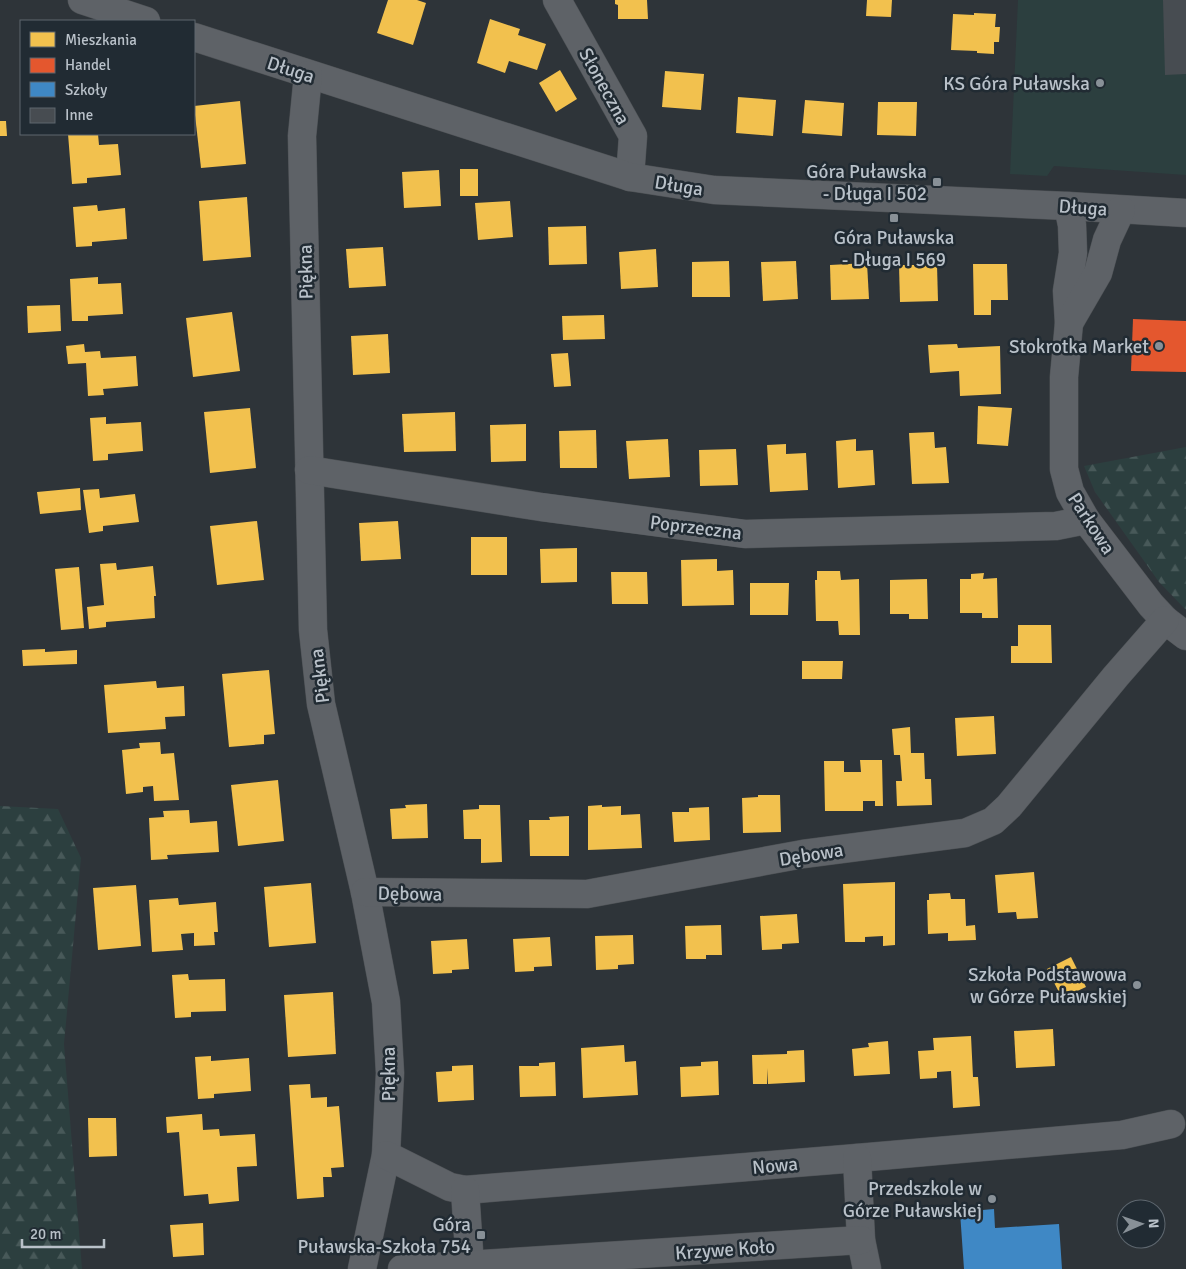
<svg xmlns="http://www.w3.org/2000/svg" width="1186" height="1269" viewBox="0 0 1186 1269" font-family="Signika,sans-serif">
<defs>
<pattern id="forest-firs" width="22" height="20" patternUnits="userSpaceOnUse" patternTransform="scale(1.25)"><rect width="22" height="20" fill="#2c3f3f"/><path d="M5 1l3.5 6h-7zM16 11l3.5 6h-7z" fill="#485959"/></pattern>
</defs>
<rect width="100%" height="100%" fill="#2e3439"/>
<!-- forest -->
<g fill="url(#forest-firs)">
<polygon points="1186,447 1186,610 1159,582 1095,492 1084,466"/>
<polygon points="0,806 58,809 81,858 64,1044 82,1269 0,1269"/>
</g>
<!-- garden -->
<polygon fill="#2c3f3f" points="1018,0 1186,0 1186,175 1054,166 1047,176 1010,174"/>
<!-- homes -->
<g fill="#f2c14e">
<polygon points="388,0 417,0 426,3 413,45 377,33"/>
<polygon points="615,0 647,0 648,19 618,19 618,5 615,4"/>
<polygon points="867,0 892,0 891,17 866,16"/>
<polygon points="974,13 996,14 995,27 1000,27 999,42 994,42 994,54 977,53 977,51 951,50 953,14 974,15"/>
<polygon points="490,19 520,29 518,35 546,44 537,70 509,61 505,73 477,63"/>
<polygon points="560,70 577,99 556,112 539,83"/>
<polygon points="665,71 704,74 701,110 662,107"/>
<polygon points="738,97 776,100 773,136 736,133"/>
<polygon points="805,100 844,103 842,136 802,133"/>
<polygon points="240,101 246,164 201,168 194,106"/>
<polygon points="878,102 917,102 916,136 877,135"/>
<polygon points="0,121 6,121 7,136 0,136"/>
<polygon points="68,134 98,134 99,145 118,144 121,175 87,178 87,183 72,184"/>
<rect x="460" y="169" width="18" height="27"/>
<polygon points="439,170 441,206 404,208 402,172"/>
<polygon points="247,197 251,257 203,261 199,201"/>
<polygon points="510,201 513,237 478,240 475,203"/>
<polygon points="97,205 98,211 125,208 127,239 92,242 92,246 76,247 73,207"/>
<polygon points="586,226 587,264 549,265 548,227"/>
<polygon points="383,247 386,286 349,288 346,249"/>
<polygon points="656,249 658,287 621,289 619,252"/>
<polygon points="729,261 730,297 692,297 692,262"/>
<polygon points="796,261 798,299 763,301 761,262"/>
<polygon points="867,263 869,299 831,300 830,265"/>
<polygon points="973,264 1007,264 1008,300 991,300 991,315 974,315"/>
<polygon points="899,265 937,265 938,301 900,302"/>
<polygon points="98,277 98,284 121,283 123,314 88,316 88,321 72,321 70,279"/>
<polygon points="60,305 61,331 28,333 27,306"/>
<polygon points="232,312 240,371 193,377 186,318"/>
<polygon points="604,315 605,339 563,340 562,316"/>
<polygon points="388,334 390,373 353,375 351,336"/>
<polygon points="84,344 85,352 100,351 101,358 136,356 138,386 103,389 104,395 88,396 86,363 68,364 66,346"/>
<polygon points="957,344 958,348 1000,346 1001,394 960,396 959,371 930,373 928,345"/>
<polygon points="568,353 571,386 554,387 551,354"/>
<polygon points="978,406 1012,408 1008,446 977,444"/>
<polygon points="250,408 256,468 210,473 204,412"/>
<polygon points="455,412 456,451 404,452 402,414"/>
<polygon points="106,417 106,424 141,422 143,451 108,454 108,460 93,461 90,418"/>
<polygon points="526,424 526,461 491,462 490,425"/>
<polygon points="596,430 597,468 560,468 559,431"/>
<polygon points="934,432 935,448 946,447 949,483 912,484 909,433"/>
<polygon points="668,439 670,477 629,479 626,441"/>
<polygon points="856,439 856,451 873,450 875,485 838,488 836,441"/>
<polygon points="786,444 786,454 806,453 808,490 770,492 767,445"/>
<polygon points="736,449 738,485 700,486 699,450"/>
<polygon points="80,488 81,510 40,514 37,492"/>
<polygon points="99,489 100,498 135,494 139,522 103,526 103,531 89,533 83,490"/>
<polygon points="257,521 264,580 217,585 210,526"/>
<polygon points="398,521 401,559 361,561 359,523"/>
<rect x="471" y="537" width="36" height="38"/>
<polygon points="577,548 577,582 541,583 540,549"/>
<polygon points="717,559 717,571 733,570 734,605 682,606 681,560"/>
<polygon points="116,563 117,570 153,566 156,596 154,596 155,618 106,622 106,627 89,629 87,607 104,605 100,564"/>
<polygon points="79,567 84,628 61,630 55,569"/>
<polygon points="817,571 840,571 841,580 859,579 860,635 839,635 838,621 816,621 815,580 817,580"/>
<polygon points="611,572 647,572 648,604 612,604"/>
<polygon points="984,573 983,579 997,578 998,618 982,618 982,613 960,613 960,579 971,579 971,574"/>
<polygon points="927,579 928,619 909,619 909,614 890,614 890,580"/>
<polygon points="750,583 789,583 788,615 750,615"/>
<polygon points="1018,625 1051,625 1052,663 1011,663 1011,646 1018,646"/>
<polygon points="45,649 45,652 77,650 77,664 23,666 22,650"/>
<polygon points="802,661 843,661 842,679 802,679"/>
<polygon points="269,670 275,734 264,735 264,744 229,747 222,674"/>
<polygon points="156,681 157,688 184,686 185,716 165,717 166,729 108,733 104,685"/>
<polygon points="994,716 996,754 957,756 955,718"/>
<polygon points="910,727 911,753 924,753 925,779 931,779 932,805 897,806 896,781 902,781 900,755 894,755 892,729"/>
<polygon points="160,742 161,754 174,753 179,800 154,801 153,786 143,787 143,792 126,794 122,750 140,748 139,743"/>
<polygon points="860,760 882,760 883,806 875,806 875,801 863,801 863,811 825,811 824,761 844,761 844,772 861,772"/>
<polygon points="278,780 284,841 238,846 231,785"/>
<polygon points="758,795 780,795 781,832 743,833 742,798 758,797"/>
<polygon points="427,804 428,838 392,839 390,809 406,808 405,805"/>
<polygon points="479,805 500,805 502,862 481,863 481,839 464,839 463,810 479,809"/>
<polygon points="602,805 602,807 621,806 621,815 640,814 642,848 588,850 588,806"/>
<polygon points="709,807 710,840 674,842 672,812 689,812 689,808"/>
<polygon points="189,810 190,823 217,821 219,852 167,855 168,859 151,860 149,818 164,817 163,811"/>
<polygon points="569,816 569,856 530,856 529,820 550,820 549,817"/>
<polygon points="1034,872 1038,918 1017,919 1016,912 998,913 995,875"/>
<polygon points="895,882 895,945 883,946 883,936 865,937 865,942 845,942 843,884"/>
<polygon points="311,883 316,943 269,947 264,887"/>
<polygon points="136,885 141,946 98,950 93,888"/>
<polygon points="950,893 951,899 965,899 966,926 975,925 976,940 948,941 948,933 928,934 927,900 929,900 929,894"/>
<polygon points="178,898 179,905 216,902 218,932 214,932 215,945 194,946 194,933 181,934 183,950 152,952 149,900"/>
<polygon points="797,914 799,943 782,944 782,949 762,950 760,916"/>
<polygon points="721,925 722,955 706,955 706,959 686,959 685,926"/>
<polygon points="633,935 634,964 618,965 618,969 596,970 595,936"/>
<polygon points="550,937 552,966 534,967 534,971 515,972 513,939"/>
<polygon points="467,939 469,969 452,970 452,973 433,974 431,941"/>
<polygon points="1071,957 1086,987 1062,998 1047,969"/>
<polygon points="188,974 189,980 225,979 226,1011 191,1012 191,1017 175,1018 172,975"/>
<polygon points="333,992 336,1054 288,1057 284,995"/>
<polygon points="1053,1029 1055,1066 1016,1068 1014,1031"/>
<polygon points="971,1036 973,1077 978,1077 980,1106 953,1108 951,1071 937,1072 937,1078 920,1079 918,1051 934,1050 933,1038"/>
<polygon points="888,1041 890,1074 854,1076 852,1049 869,1047 868,1043"/>
<polygon points="624,1045 625,1062 636,1061 638,1095 583,1098 581,1048"/>
<polygon points="804,1050 805,1082 768,1084 767,1068 767,1084 753,1084 752,1055 787,1054 787,1051"/>
<polygon points="211,1056 211,1061 249,1058 251,1091 214,1094 214,1098 198,1099 195,1057"/>
<polygon points="718,1061 719,1095 681,1097 680,1067 701,1066 701,1062"/>
<polygon points="555,1062 556,1096 520,1097 519,1066 539,1066 539,1063"/>
<polygon points="473,1065 474,1100 438,1102 436,1072 452,1071 452,1066"/>
<polygon points="310,1084 311,1098 327,1097 327,1107 339,1106 344,1167 331,1168 332,1177 323,1177 324,1197 297,1199 289,1085"/>
<polygon points="202,1114 203,1130 219,1129 220,1136 255,1134 257,1166 237,1167 239,1201 209,1204 208,1194 184,1196 179,1132 167,1133 166,1117"/>
<polygon points="88,1118 116,1118 117,1156 89,1157"/>
<polygon points="203,1223 204,1255 173,1257 170,1225"/>
</g>
<!-- shops -->
<polygon fill="#e4572e" points="1133,319 1186,321 1186,372 1131,371"/>
<!-- schools -->
<polygon fill="#3f88c5" points="994,1209 995,1228 1059,1224 1062,1269 964,1269 960,1212"/>
<!-- building -->
<polygon fill="#474c51" points="1163,0 1186,0 1186,74 1165,75"/>
<g fill="none" stroke-linecap="round" stroke-linejoin="round">
<!-- street casing -->
<g stroke="#4c5054" stroke-width="29">
<g id="street">
<polyline points="82,0 146,21"/>
<polyline points="557,0 633,136 630,177"/>
<polyline points="194,37 630,177 714,190 1068,206 1186,213"/>
<polyline points="308,75 302,136 313,630 321,704 365,892 386,1002 390,1073 386,1155 362,1269"/>
<polyline points="1068,206 1072,225 1073,253 1067,291 1069,323 1064,377 1064,469 1070,492 1086,520 1151,605 1165,620 1186,636"/>
<polyline points="1069,323 1098,273 1107,240 1121,210"/>
<polyline points="309,470 541,507 745,534 1056,526 1086,520"/>
<polyline points="365,892 587,894 803,854 965,833 993,821 1009,806 1116,676 1165,620"/>
<polyline points="386,1155 450,1187 465,1190 857,1158 1122,1135 1171,1124"/>
<polyline points="857,1158 861,1240 867,1269"/>
<polyline points="465,1190 470,1266"/>
<polyline points="402,1269 861,1240"/>
</g>
</g>
<!-- street -->
<use href="#street" stroke="#5e6267" stroke-width="28"/>
</g>
<!-- markers -->
<g fill="#889097" stroke="#212b33" stroke-width="2">
<circle cx="1100" cy="83" r="5"/>
<rect x="932" y="177" width="10" height="10" rx="2.5"/>
<rect x="889" y="213" width="10" height="10" rx="2.5"/>
<circle cx="1159" cy="346" r="5"/>
<circle cx="1137" cy="985" r="5"/>
<circle cx="992" cy="1199" r="5"/>
<rect x="476" y="1230" width="10" height="10" rx="2.5"/>
</g>
<g text-anchor="middle" stroke-width="5" stroke-linejoin="round" paint-order="stroke">
<!-- street labels -->
<g font-size="19" fill="#b9c1c9" stroke="#212b33">
<text transform="translate(291 69) rotate(18)" y="7">Długa</text>
<text transform="translate(605 86) rotate(61)" y="7">Słoneczna</text>
<text transform="translate(679 185) rotate(9)" y="7">Długa</text>
<text transform="translate(1083 207) rotate(4)" y="7">Długa</text>
<text transform="translate(305 272) rotate(-91)" y="7">Piękna</text>
<text transform="translate(1092 523) rotate(57)" y="7">Parkowa</text>
<text transform="translate(696 527) rotate(7)" y="7">Poprzeczna</text>
<text transform="translate(319 676) rotate(-97)" y="7">Piękna</text>
<text transform="translate(811 854) rotate(-9)" y="7">Dębowa</text>
<text transform="translate(410 893) rotate(1)" y="7">Dębowa</text>
<text transform="translate(388 1074) rotate(-90)" y="7">Piękna</text>
<text transform="translate(775 1165) rotate(-5)" y="7">Nowa</text>
<text transform="translate(725 1249) rotate(-4)" y="7">Krzywe Koło</text>
</g>
<!-- poi labels -->
<g font-size="19" fill="#b9c1c9" stroke="#212b33" text-anchor="end">
<text x="1090" y="90">KS Góra Puławska</text>
<text x="927" y="178">Góra Puławska<tspan x="927" dy="22">- Długa I 502</tspan></text>
<text x="894" y="244" text-anchor="middle">Góra Puławska<tspan x="894" dy="22">- Długa I 569</tspan></text>
<text x="1149" y="353">Stokrotka Market</text>
<text x="1127" y="981">Szkoła Podstawowa<tspan x="1127" dy="22">w Górze Puławskiej</tspan></text>
<text x="982" y="1195">Przedszkole w<tspan x="982" dy="22">Górze Puławskiej</tspan></text>
<text x="471" y="1231">Góra<tspan x="471" dy="22">Puławska-Szkoła 754</tspan></text>
</g>
</g>
<!-- legend -->
<rect x="20" y="20" width="175" height="115" fill="#212b33" stroke="#5e676f"/>
<rect x="30" y="32" width="25" height="15" fill="#f2c14e" stroke="#5e676f"/>
<text x="65" y="45" font-size="15" fill="#b9c1c9">Mieszkania</text>
<rect x="30" y="58" width="25" height="15" fill="#e4572e" stroke="#5e676f"/>
<text x="65" y="70" font-size="15" fill="#b9c1c9">Handel</text>
<rect x="30" y="82" width="25" height="15" fill="#3f88c5" stroke="#5e676f"/>
<text x="65" y="95" font-size="15" fill="#b9c1c9">Szkoły</text>
<rect x="30" y="108" width="25" height="15" fill="#474c51" stroke="#5e676f"/>
<text x="65" y="120" font-size="15" fill="#b9c1c9">Inne</text>
<!-- north arrow -->
<g transform="translate(1141 1224) rotate(88)"><circle r="24" fill="#212b33" stroke="#5e676f"/>
<path d="M0-4L9 19L0 12L-9 19Z" fill="#889097"/>
<text y="-8" font-size="14" font-weight="bold" text-anchor="middle" fill="#b9c1c9">N</text>
</g>
<!-- scale -->
<path d="M22 1239v8h82v-8" fill="none" stroke="#b9c1c9" stroke-width="2.5"/>
<text x="30" y="1239" font-size="15" fill="#b9c1c9" stroke="#212b33" stroke-width="4" paint-order="stroke">20 m</text>
</svg>
